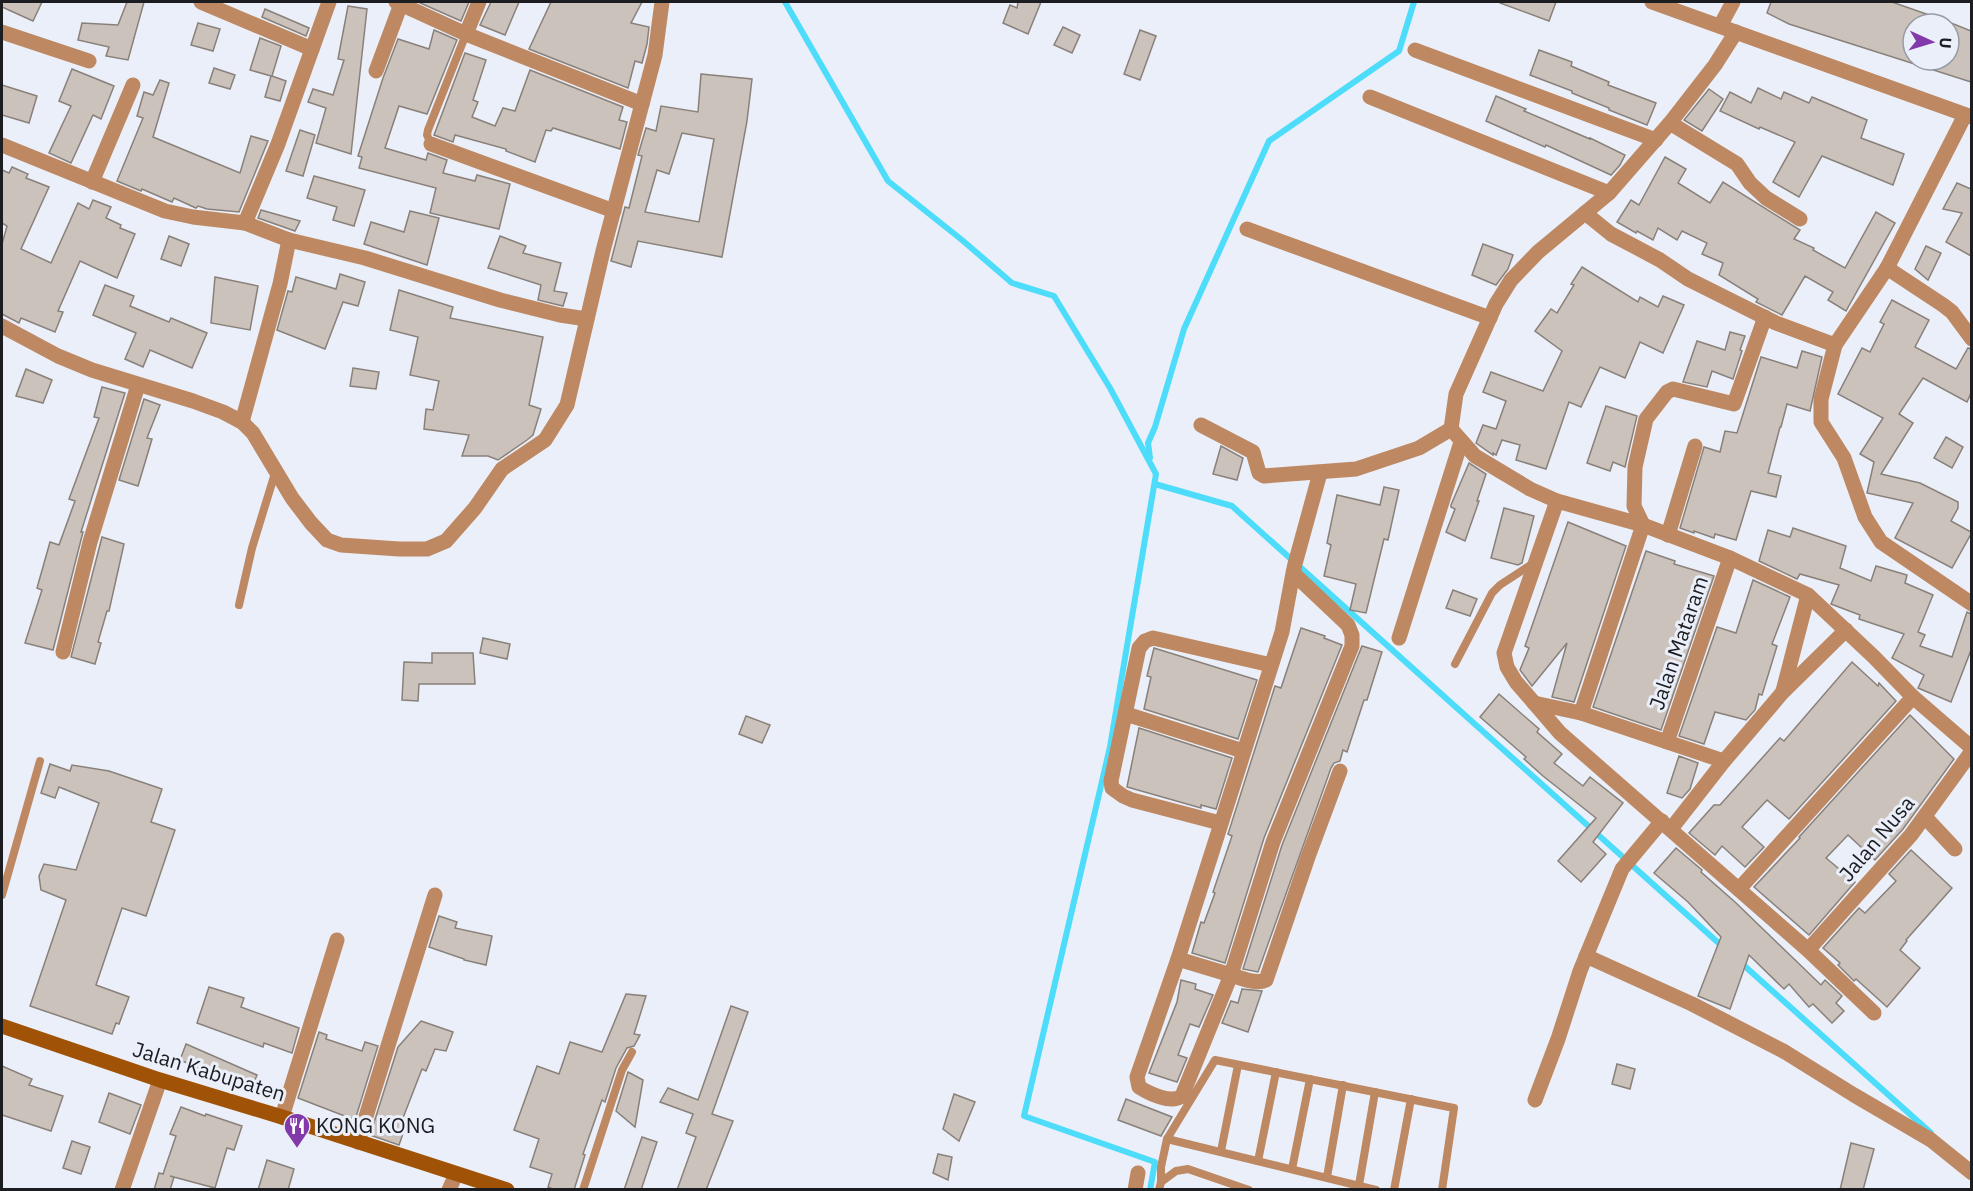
<svg xmlns="http://www.w3.org/2000/svg" width="1973" height="1191" viewBox="0 0 1973 1191" font-family="'IBM Plex Sans',sans-serif">
<rect width="100%" height="100%" fill="#eaeff9"/>
<g fill="none" stroke-linecap="round" stroke-linejoin="round">
<!-- stream -->
<g stroke="#4ddcfa" stroke-width="6">
<polyline points="785,2 888,181 962,240 1012,283 1054,296 1110,388 1156,474 1110,747 1024,1116 1155,1162 1150,1190"/>
<polyline points="1150,458 1148,443 1155,427 1184,329 1269,141 1399,51 1414,2"/>
<polyline points="1155,484 1232,506 1723,947"/>
<polyline points="1740,962 1931,1133"/>
</g>
</g>
<!-- building -->
<g fill="#cbc2bb" stroke="#89807a" stroke-width="1.5" fill-rule="evenodd">
<polygon points="2,2 42,2 33,21 2,7"/>
<polygon points="127,2 144,2 128,60 106,56 109,47 78,40 82,23 118,25"/>
<polygon points="418,2 469,2 461,21"/>
<polygon points="491,2 519,2 505,35 480,25"/>
<polygon points="551,2 642,2 631,23 649,27 647,44 642,63 635,61 628,88 529,49"/>
<polygon points="1018,2 1041,2 1028,34 1003,23 1010,5 1017,8"/>
<polygon points="1500,2 1556,2 1549,21 1500,3"/>
<polygon points="1771,2 1892,2 1949,22 1948,24 1913,24 1913,61 1949,60 1949,22 1971,31 1971,82 1789,24 1767,13"/>
<polygon points="348,6 367,9 351,154 316,143 326,108 308,102 313,89 333,95 344,60 338,59"/>
<polygon points="265,9 309,28 306,36 262,17"/>
<polygon points="198,23 220,29 213,51 191,45"/>
<polygon points="1063,27 1080,35 1072,53 1054,45"/>
<polygon points="434,30 457,40 427,114 399,106 385,148 426,160 428,153 447,160 443,173 475,181 477,175 510,184 499,229 430,213 436,188 359,168 362,157 358,156 383,78 398,39 429,49"/>
<polygon points="1140,30 1156,36 1140,80 1124,74"/>
<polygon points="260,38 281,46 272,76 286,81 280,101 265,97 271,76 250,70"/>
<polygon points="1539,50 1572,62 1571,66 1609,82 1608,85 1656,103 1647,125 1609,110 1609,108 1572,93 1572,91 1530,75"/>
<polygon points="465,53 486,60 473,100 478,102 472,117 495,126 503,108 515,111 530,70 623,107 619,120 627,122 620,149 553,128 551,131 546,130 535,162 506,151 506,149 455,135 453,142 434,135"/>
<polygon points="214,68 235,75 230,89 209,83"/>
<polygon points="72,69 114,86 101,119 93,115 71,163 49,153 71,106 59,101"/>
<path d="M701 74 752 79 747 121 722 257 638 241 631 267 611 261 625 207 629 208 642 156 638 155 646 128 656 131 661 106 698 112ZM682 133 714 139 699 222 645 212 657 170 669 174Z"/>
<polygon points="160,80 169,83 153,137 240,173 251,136 268,141 239,212 207,209 198,206 196,208 174,198 172,202 142,189 141,191 117,181 143,118 137,116 144,92 153,95"/>
<polygon points="2,85 37,96 29,123 2,115"/>
<polygon points="1758,88 1781,99 1784,92 1809,103 1812,97 1867,120 1861,138 1904,154 1893,185 1822,156 1799,197 1773,182 1795,142 1760,127 1759,129 1720,111 1730,92 1751,103"/>
<polygon points="1709,89 1723,99 1702,131 1684,120"/>
<polygon points="1496,96 1526,109 1524,111 1590,139 1590,138 1625,155 1620,165 1611,175 1546,145 1545,147 1486,121"/>
<polygon points="300,130 315,135 303,176 286,171"/>
<polygon points="1665,157 1686,169 1678,183 1710,203 1723,182 1800,230 1794,239 1814,248 1813,250 1845,268 1876,212 1895,223 1846,311 1828,300 1833,292 1805,276 1782,315 1756,302 1758,299 1719,275 1723,263 1702,254 1707,243 1682,231 1677,240 1658,228 1653,240 1637,231 1636,233 1617,222 1631,200 1639,205"/>
<polygon points="12,167 28,174 26,178 49,187 21,249 51,263 78,203 89,209 93,200 111,207 106,218 121,225 120,228 135,234 117,278 80,261 58,311 63,312 55,332 21,318 19,323 2,314 2,244 7,226 2,223 2,170 9,173"/>
<polygon points="314,176 365,190 354,226 333,220 337,207 307,198"/>
<polygon points="1957,183 1971,189 1971,256 1946,242 1962,213 1943,209"/>
<polygon points="261,210 300,221 295,231 258,218"/>
<polygon points="410,211 439,218 427,265 364,244 371,222 404,232"/>
<polygon points="169,236 189,244 181,266 161,259"/>
<polygon points="500,236 526,246 523,253 561,263 554,291 567,293 563,306 538,300 541,285 488,268"/>
<polygon points="1483,244 1513,255 1508,269 1496,285 1472,275"/>
<polygon points="1926,246 1941,253 1928,280 1915,269"/>
<polygon points="1582,267 1638,302 1640,297 1658,307 1663,296 1684,305 1663,353 1640,342 1625,378 1600,367 1581,407 1569,402 1546,469 1516,460 1520,445 1502,440 1496,455 1493,453 1493,455 1476,443 1483,425 1496,429 1506,401 1483,392 1491,372 1543,391 1562,351 1535,331 1551,309 1557,313 1574,285 1571,284"/>
<polygon points="340,274 365,282 358,306 343,302 325,349 277,330 288,291 292,292 296,277 336,289"/>
<polygon points="215,277 258,286 250,330 211,323"/>
<polygon points="105,285 134,296 130,306 169,322 171,318 207,333 192,368 150,350 143,367 125,359 136,333 93,315"/>
<polygon points="399,290 453,307 450,318 543,337 529,405 541,409 533,435 527,440 498,460 488,456 462,456 469,435 424,429 426,409 433,410 439,381 410,375 418,337 390,330"/>
<polygon points="1892,300 1929,320 1915,347 1956,369 1968,348 1971,349 1971,393 1967,402 1923,378 1899,414 1913,423 1881,474 1920,483 1958,502 1958,508 1951,521 1971,532 1971,534 1952,568 1895,538 1913,503 1867,493 1874,462 1860,454 1883,418 1838,394 1862,348 1870,352 1884,324 1880,322"/>
<polygon points="1730,332 1745,336 1740,350 1742,351 1733,379 1712,371 1707,387 1683,382 1697,341 1725,350"/>
<polygon points="1802,351 1822,357 1810,411 1787,404 1781,427 1780,427 1768,473 1781,476 1776,497 1751,491 1736,540 1715,534 1714,538 1694,531 1694,533 1680,528 1704,447 1720,452 1725,431 1737,433 1761,357 1797,368"/>
<polygon points="353,368 379,372 376,389 350,386"/>
<polygon points="26,369 52,380 43,403 16,396"/>
<polygon points="102,387 125,393 81,532 83,532 53,650 25,643 42,590 37,588 50,542 59,545 75,501 69,499 99,418 94,417"/>
<polygon points="144,399 160,405 147,438 152,439 138,486 119,480"/>
<polygon points="1606,406 1637,416 1625,467 1613,462 1610,471 1587,463"/>
<polygon points="1946,437 1963,447 1952,468 1934,458"/>
<polygon points="1221,446 1243,458 1237,480 1213,474"/>
<polygon points="1469,463 1486,474 1477,501 1479,501 1465,541 1446,532 1455,509 1451,507 1451,505"/>
<polygon points="1384,487 1399,490 1388,540 1384,539 1366,613 1350,610 1356,584 1324,576 1331,545 1327,543 1337,495 1380,505"/>
<polygon points="1504,508 1534,516 1522,563 1518,565 1491,558"/>
<polygon points="1568,522 1626,546 1574,702 1552,697 1567,643 1532,686 1520,670 1529,648 1525,646"/>
<polygon points="1793,528 1846,546 1840,568 1871,581 1876,566 1907,575 1905,583 1933,595 1918,632 1925,635 1920,646 1952,657 1967,612 1971,614 1971,650 1951,702 1918,688 1924,675 1892,658 1904,634 1859,619 1860,615 1831,604 1839,585 1800,574 1797,579 1759,561 1768,530 1790,537"/>
<polygon points="102,537 124,544 109,611 107,611 98,642 101,643 95,664 71,657"/>
<polygon points="1646,551 1675,561 1674,564 1714,576 1661,730 1593,707"/>
<polygon points="1753,580 1790,597 1772,644 1777,646 1762,695 1759,694 1755,710 1746,720 1715,712 1704,744 1679,736 1717,627 1736,633"/>
<polygon points="1453,590 1477,599 1470,616 1446,608"/>
<polygon points="1301,628 1325,636 1324,638 1342,645 1264,838 1225,963 1192,953 1201,922 1204,923 1215,893 1213,892 1232,836 1228,834 1275,686 1281,688"/>
<polygon points="483,638 510,644 507,659 480,653"/>
<polygon points="1362,646 1382,652 1367,700 1364,700 1347,752 1343,750 1340,761 1334,763 1331,768 1258,972 1243,969 1282,845"/>
<polygon points="1154,648 1257,680 1238,739 1144,709 1151,677 1147,676"/>
<polygon points="432,653 473,653 475,684 419,684 418,701 402,700 404,662 432,663"/>
<polygon points="1852,662 1878,686 1879,683 1896,701 1789,819 1767,800 1742,827 1764,847 1745,867 1722,846 1715,855 1689,833 1714,805 1720,805 1780,738 1784,741"/>
<polygon points="1499,694 1539,729 1537,732 1562,754 1554,763 1583,786 1590,777 1623,803 1593,842 1606,854 1581,882 1558,861 1596,818 1543,776 1524,759 1526,757 1480,717"/>
<polygon points="1910,715 1954,759 1903,829 1875,860 1848,835 1826,858 1855,882 1809,935 1754,887 1800,838 1799,837"/>
<polygon points="746,716 770,725 762,743 739,734"/>
<polygon points="1139,728 1232,758 1216,809 1201,805 1201,808 1127,787"/>
<polygon points="1679,756 1698,763 1690,789 1682,798 1667,793"/>
<polygon points="50,764 70,771 72,765 109,771 162,789 151,822 175,830 146,916 122,908 96,985 129,997 119,1024 116,1023 112,1034 30,1006 66,900 41,890 39,876 44,864 76,870 99,803 59,787 55,798 41,793"/>
<polygon points="1676,848 1702,870 1701,872 1735,902 1821,985 1825,980 1842,996 1836,1003 1844,1011 1832,1023 1813,1004 1809,1007 1789,984 1784,989 1749,955 1730,1009 1698,996 1721,937 1688,902 1654,873"/>
<polygon points="1911,850 1952,888 1906,940 1907,941 1900,950 1920,968 1887,1007 1856,979 1854,981 1838,965 1840,963 1823,948 1859,908 1865,913 1896,881 1889,874"/>
<polygon points="439,916 457,922 455,928 492,936 486,965 464,960 464,959 429,947"/>
<polygon points="1181,980 1196,984 1195,989 1213,995 1199,1027 1190,1024 1178,1055 1187,1058 1177,1082 1149,1073 1177,1002"/>
<polygon points="209,987 244,998 241,1007 299,1028 292,1053 264,1043 263,1047 197,1023"/>
<polygon points="1242,989 1262,991 1248,1032 1222,1023 1231,1001 1238,1003"/>
<polygon points="626,994 646,996 634,1034 640,1035 634,1046 627,1048 616,1068 605,1102 602,1100 583,1154 585,1155 574,1190 555,1190 548,1187 552,1174 530,1167 539,1139 514,1130 537,1066 559,1074 570,1042 602,1052"/>
<polygon points="731,1006 748,1012 712,1114 733,1121 706,1190 677,1190 696,1137 686,1133 693,1114 660,1102 668,1088 698,1100"/>
<polygon points="421,1021 453,1032 446,1051 435,1049 426,1071 422,1069 401,1123 406,1125 399,1145 370,1135 398,1047"/>
<polygon points="319,1032 327,1035 326,1039 362,1051 365,1042 378,1046 355,1120 298,1098"/>
<polygon points="186,1044 257,1075 251,1090 180,1060"/>
<polygon points="1617,1064 1635,1069 1630,1089 1612,1084"/>
<polygon points="2,1066 32,1079 29,1085 63,1096 51,1131 2,1115"/>
<polygon points="628,1072 643,1080 635,1127 616,1111"/>
<polygon points="109,1093 141,1105 130,1134 99,1122"/>
<polygon points="954,1094 975,1102 959,1141 943,1129"/>
<polygon points="1126,1099 1172,1117 1161,1136 1118,1120"/>
<polygon points="181,1107 205,1116 206,1114 242,1126 234,1150 227,1148 215,1188 170,1176 174,1177 170,1190 154,1190 159,1173 163,1174 176,1136 170,1134"/>
<polygon points="642,1137 657,1142 641,1190 624,1190"/>
<polygon points="72,1141 90,1147 81,1174 63,1168"/>
<polygon points="1851,1143 1874,1149 1863,1190 1840,1190"/>
<polygon points="938,1154 952,1157 948,1180 933,1173"/>
<polygon points="267,1160 294,1169 288,1190 258,1190"/>
</g>
<g fill="none" stroke-linecap="round" stroke-linejoin="round">
<!-- service -->
<g stroke="#bd8862" stroke-width="8">
<polyline points="431,144 427,135 428,130 466,34"/>
<polyline points="239,605 252,548 276,470"/>
<polyline points="1455,664 1492,593 1500,585 1535,562"/>
<polyline points="2,895 40,761"/>
<polyline points="1167,1139 1376,1190"/>
<polyline points="1221,1151 1238,1065"/>
<polyline points="1258,1161 1276,1072"/>
<polyline points="1292,1169 1310,1079"/>
<polyline points="1327,1177 1343,1085"/>
<polyline points="1161,1182 1161,1167 1167,1139 1215,1060 1454,1108 1442,1190"/>
<polyline points="1359,1185 1375,1092"/>
<polyline points="583,1190 622,1070 632,1052"/>
<polyline points="1159,1190 1161,1182 1176,1171 1188,1169 1249,1190"/>
<polyline points="1394,1190 1411,1099"/>
</g>
<!-- minor -->
<g stroke="#bd8862" stroke-width="15">
<polyline points="201,2 312,49"/>
<polyline points="396,2 466,34 642,104"/>
<polyline points="1720,26 1733,2"/>
<polyline points="2,32 89,61"/>
<polyline points="1736,32 1715,65 1670,123 1609,193 1538,252 1511,280 1496,304 1456,394 1451,429 1475,456 1530,489 1557,501 1643,525 1730,558 1808,595 1874,657 1913,697 1972,748"/>
<polyline points="466,34 479,2"/>
<polyline points="1415,50 1656,140"/>
<polyline points="376,71 401,4"/>
<polyline points="1370,97 1609,193"/>
<polyline points="1670,123 1737,164 1750,183 1766,198 1800,219"/>
<polyline points="431,144 614,211"/>
<polyline points="2,145 165,211 193,217 245,223 289,240 365,258 500,300 560,315 587,319"/>
<polyline points="92,182 133,85"/>
<polyline points="1585,213 1611,234 1660,260 1688,279 1776,323 1835,345 1821,399 1821,422 1844,458 1865,517 1881,542 1972,604"/>
<polyline points="245,223 278,144 329,2"/>
<polyline points="1247,229 1490,318"/>
<polyline points="1887,268 1943,305 1952,312 1972,339"/>
<polyline points="2,326 58,356 92,370 193,401 223,412 242,422 253,433 292,498 311,523 327,540 341,545 399,549 427,549 446,541 475,508 502,469 545,440 567,405 603,251 655,55 662,2"/>
<polyline points="1835,345 1887,268 1965,115"/>
<polyline points="242,422 280,284 289,240"/>
<polyline points="1201,425 1253,452 1259,473 1264,476 1356,469 1419,448 1451,429"/>
<polyline points="1557,501 1504,653 1507,667 1516,682 1560,733 1808,950 1874,1013"/>
<polyline points="1668,535 1695,446"/>
<polyline points="1293,573 1348,625 1352,635 1352,646 1273,842 1231,975 1178,959 1282,632 1293,573 1295,564 1320,473"/>
<polyline points="1399,638 1461,442"/>
<polyline points="63,652 90,542 138,385"/>
<polyline points="1783,691 1808,595"/>
<polyline points="1534,703 1581,713 1724,761"/>
<polyline points="1581,713 1643,525 1634,506 1635,467 1646,419 1667,392 1673,389 1734,404 1765,317"/>
<polyline points="1126,714 1243,751"/>
<polyline points="1667,742 1730,558"/>
<polyline points="1925,817 1955,849"/>
<polyline points="1220,823 1132,800 1123,796 1112,788 1111,781 1139,648 1145,641 1153,638 1271,665"/>
<polyline points="1671,829 1724,761 1782,693 1846,630"/>
<polyline points="1739,889 1913,697"/>
<polyline points="1808,950 1911,835 1972,751"/>
<polyline points="1586,956 1692,1004 1785,1052 1854,1095 1931,1140 1972,1173"/>
<path d="M1178 959 1137 1077 1139 1087C1150 1094 1171 1104 1182 1096L1231 975C1241 978 1256 985 1266 980L1308 857 1340 771"/>
<polyline points="1535,1100 1558,1039 1580,971 1622,869 1662,821"/>
<polyline points="282,1117 337,940"/>
<polyline points="358,1142 435,895"/>
<polyline points="122,1190 160,1080"/>
<polyline points="449,1190 456,1174"/>
<polyline points="1135,1190 1138,1173"/>
</g>
<!-- tertiary -->
<polyline stroke="#bd8862" stroke-width="15" points="1652,2 1972,117"/>
<!-- secondary -->
<polyline stroke="#a05306" stroke-width="15" points="2,1026 160,1080 282,1117 507,1190"/>
</g>
<!-- icons -->
<defs>
<g id="restaurant-pin" transform="scale(1.35)"><path d="M0 17L-7.5 6A9.5 9.5 0 1 1 7.5 6Z" fill="#8439aa" stroke="#eaeff9"/><path d="M-5-6h1v4h1v-4h1v4h1v-4h1v5L-1.5 .5V6h-2V.5L-5-1ZM5-6V6H3V1.5H1.5Q1.5-4 5-6Z" fill="#fff"/></g>
</defs>
<g fill-rule="evenodd">
<use href="#restaurant-pin" x="297" y="1126"/>
</g>
<g text-anchor="middle" stroke-width="6" stroke-linejoin="round" paint-order="stroke">
<!-- street labels -->
<g font-size="21" fill="#1b1d21" stroke="#eaeff9">
<text transform="translate(1679 643) rotate(-71)" y="7">Jalan Mataram</text>
<text transform="translate(1877 839) rotate(-50)" y="7">Jalan Nusa</text>
<text transform="translate(209 1072) rotate(17)" y="7">Jalan Kabupaten</text>
</g>
<!-- poi labels -->
<g font-size="21" fill="#1b1d21" stroke="#eaeff9" text-anchor="start">
<text x="316" y="1133">KONG KONG</text>
</g>
</g>
<!-- border -->
<rect width="1973" height="1191" fill="none" stroke="#1b1d21" stroke-width="6"/>
<!-- north arrow -->
<g transform="translate(1931 42) rotate(94)"><circle r="28" fill="#eaeff9" stroke="#979ba3" stroke-width="1.5"/>
<path d="M0-4.5L10 22L0 15L-10 22Z" fill="#8439aa"/>
<text y="-9" font-size="16" font-weight="bold" text-anchor="middle" fill="#1b1d21">U</text>
</g>
</svg>
